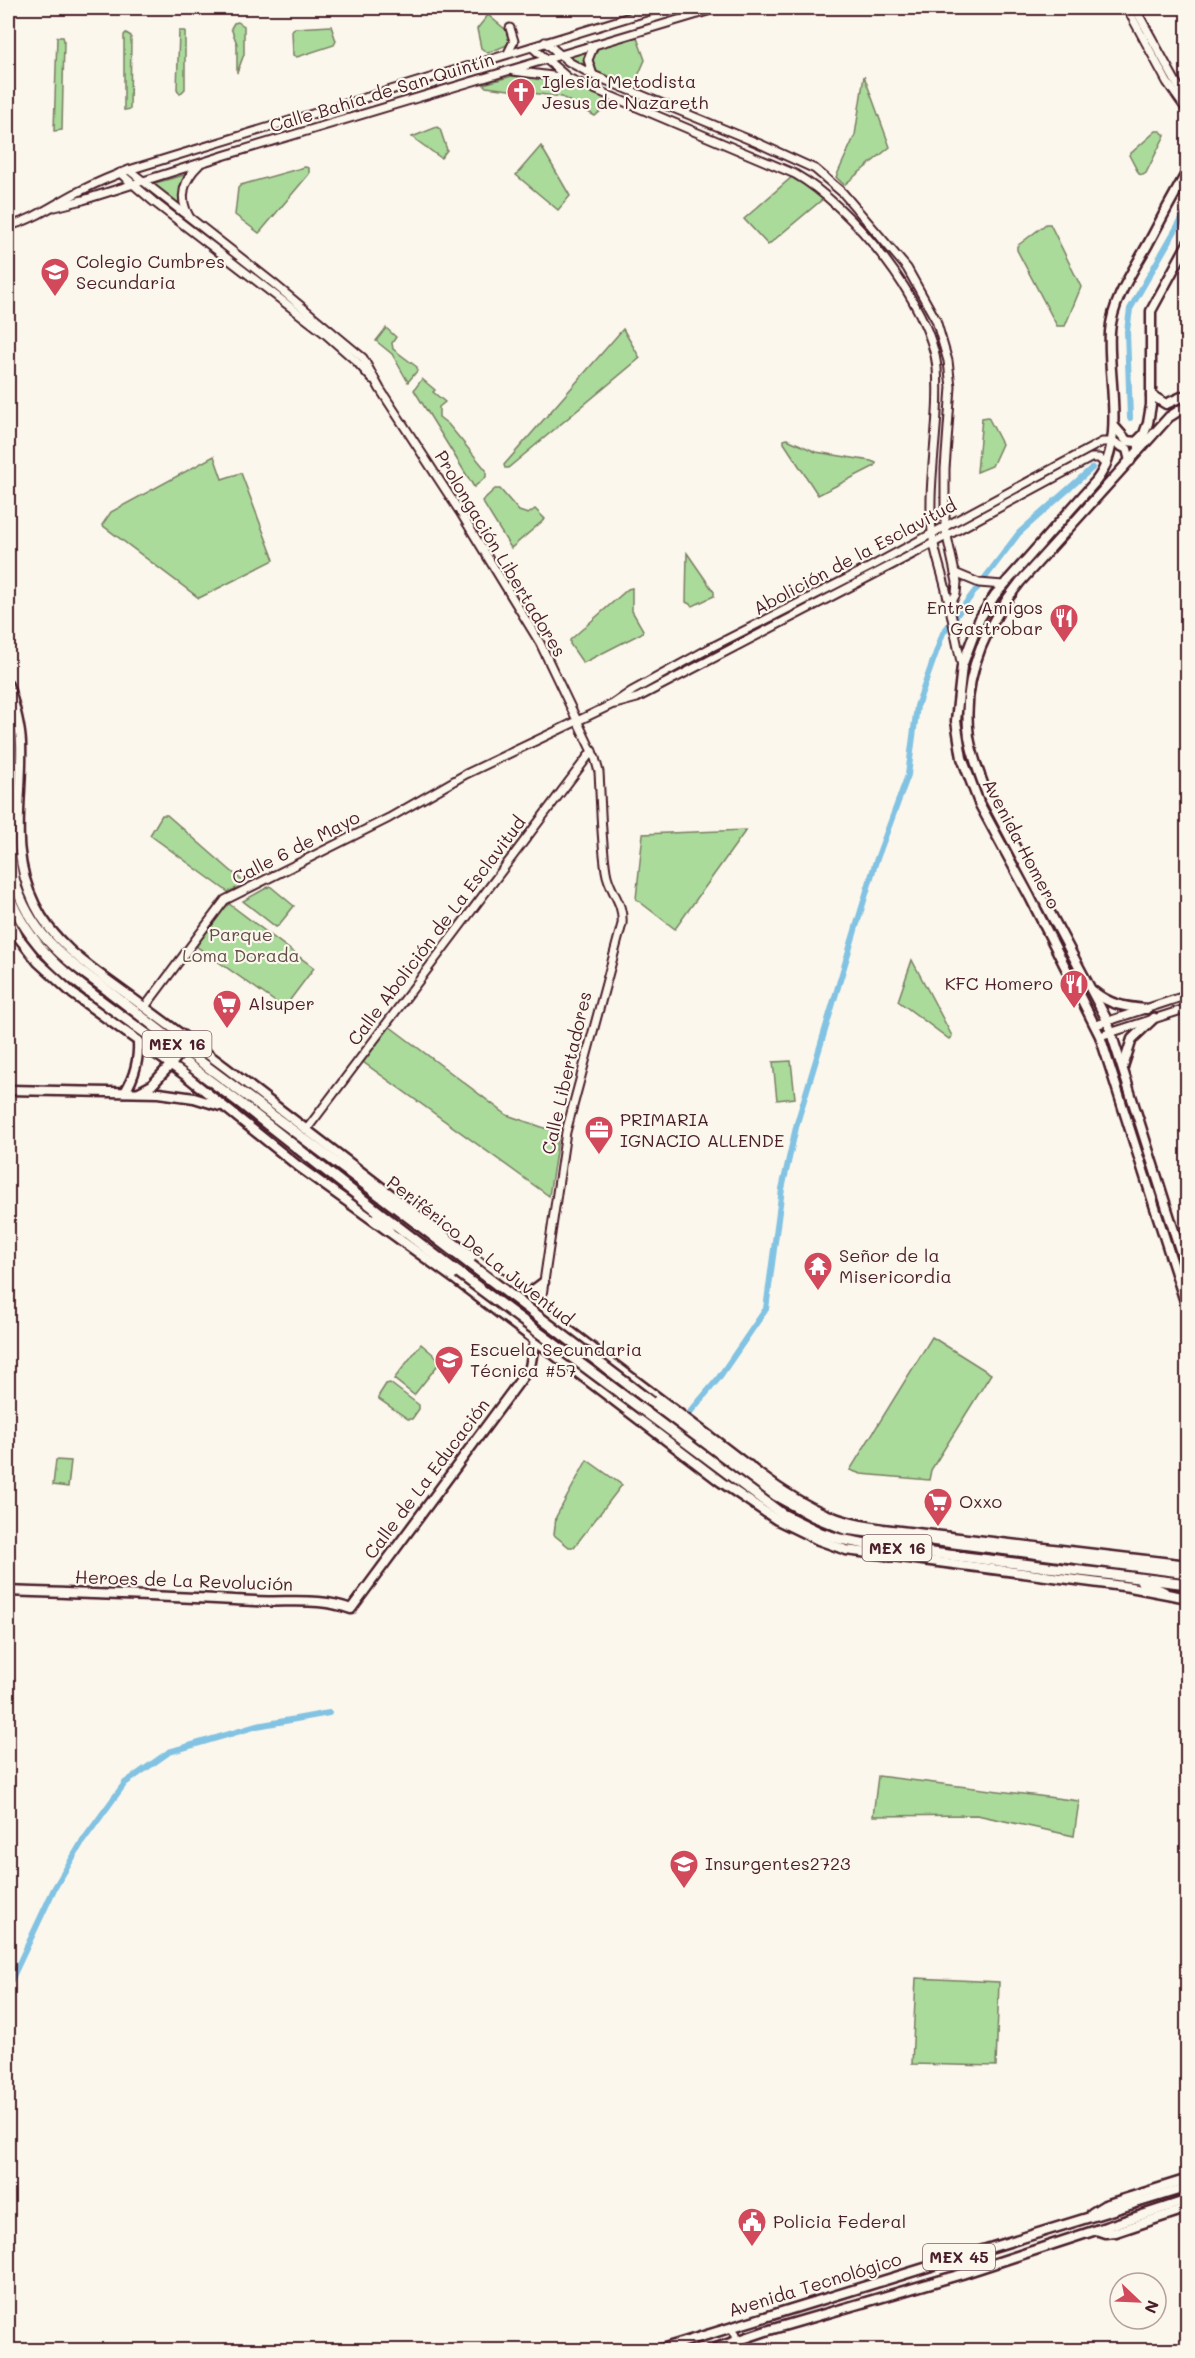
<svg xmlns="http://www.w3.org/2000/svg" width="1195" height="2358" viewBox="0 0 1195 2358" font-family="Mali,sans-serif">
<rect width="100%" height="100%" fill="#fbf7ec"/>
<filter id="ink" filterUnits="userSpaceOnUse"><feTurbulence type="fractalNoise" baseFrequency=".0167" numOctaves="2"/><feDisplacementMap in="SourceGraphic" scale="12" xChannelSelector="R" yChannelSelector="G"/><feConvolveMatrix kernelMatrix="1 2 1 2 8 2 1 2 1" color-interpolation-filters="sRGB"/></filter>
<g filter="url(#ink)">
<!-- green -->
<g fill="#aadb9b" stroke="#7a7d63" stroke-width="1.5">
<polygon points="488,15 506,30 509,41 507,45 488,53 481,48 477,29"/>
<polygon points="238,22 244,26 244,54 237,73 237,44 231,28 234,23"/>
<polygon points="331,26 336,41 334,45 297,57 293,55 292,30 295,28"/>
<polygon points="179,31 185,31 185,89 180,94 177,89"/>
<polygon points="635,32 645,60 631,92 561,54"/>
<polygon points="126,33 131,36 130,109 124,110 124,35"/>
<polygon points="57,37 63,37 64,40 62,130 54,131"/>
<polygon points="512,76 562,80 612,101 595,116 562,97 486,87 483,84"/>
<polygon points="864,76 890,147 844,185 836,177 855,135"/>
<polygon points="437,127 440,129 447,150 441,158 412,137"/>
<polygon points="1156,131 1160,131 1165,135 1146,173 1143,175 1139,174 1129,155"/>
<polygon points="541,146 570,196 558,210 516,175"/>
<polygon points="305,167 309,168 309,174 261,231 259,233 235,215 238,188 241,185"/>
<path d="M188 174C181 185 178 198 182 210L154 187 155 183Z"/>
<polygon points="793,176 824,198 768,245 744,219"/>
<polygon points="1046,224 1050,224 1081,287 1065,326 1057,326 1017,250 1017,246"/>
<polygon points="386,328 396,337 392,343 393,349 417,367 417,371 408,382 392,354 376,341"/>
<polygon points="623,329 640,358 508,468 505,468 504,465"/>
<polygon points="422,379 435,390 433,392 445,402 439,407 439,417 448,424 486,470 486,477 474,487 414,390"/>
<polygon points="988,417 1002,444 992,466 977,472 982,418"/>
<polygon points="787,439 816,452 871,461 876,463 875,466 818,495 784,443 784,440"/>
<polygon points="214,456 222,479 241,473 274,560 199,598 102,525 111,512"/>
<polygon points="495,489 500,489 519,511 528,514 535,509 545,519 511,548 482,501"/>
<polygon points="687,553 714,592 714,596 693,606 686,602"/>
<polygon points="632,588 632,611 643,630 642,633 583,663 570,644 570,640 628,589"/>
<polygon points="162,815 167,815 246,884 228,892 150,835"/>
<polygon points="746,830 675,929 636,899 643,834"/>
<polygon points="270,886 294,906 278,926 276,927 243,901"/>
<polygon points="228,903 314,968 284,1008 196,946"/>
<polygon points="912,960 952,1036 949,1039 898,1001"/>
<polygon points="389,1026 507,1115 559,1133 549,1196 363,1062"/>
<polygon points="791,1061 795,1098 777,1100 773,1062"/>
<polygon points="932,1337 991,1374 931,1470 929,1480 861,1474 850,1470"/>
<polygon points="421,1344 441,1361 414,1395 394,1379"/>
<polygon points="390,1383 419,1405 419,1409 412,1419 408,1419 379,1399 379,1395 386,1384"/>
<polygon points="56,1460 71,1461 68,1487 53,1485"/>
<polygon points="587,1460 622,1485 574,1547 569,1547 554,1535 556,1517"/>
<polygon points="878,1776 1079,1801 1074,1836 977,1815 873,1816"/>
<polygon points="916,1978 999,1982 996,2066 912,2064"/>
</g>
<g fill="none" stroke-linecap="round" stroke-linejoin="round">
<!-- canal -->
<g stroke="#82c2e2" stroke-width="6">
<polyline points="1130,418 1127,331 1130,309 1188,208"/>
<polyline points="691,1411 718,1379 766,1309 782,1189 797,1123 875,864 908,775 917,706 943,633 1019,533 1092,468"/>
<polyline points="8,1987 54,1889 82,1842 125,1783 169,1752 257,1726 329,1713"/>
</g>
<!-- minor casing -->
<g stroke="#4a1f2b" stroke-width="11">
<g id="minor">
<polyline points="1127,8 1167,82 1188,112"/>
<polyline points="1135,8 1178,86 1188,100"/>
<polyline points="545,42 569,62 593,75 760,144 815,169 843,193 907,268 936,320 948,361 951,387 945,469 945,527 957,582 956,594 950,605"/>
<path d="M532 47 568 78 795 174C850 205 931 303 937 368 941 423 927 478 932 532 934 552 942 572 946 590 952 615 956 641 962 666"/>
<polyline points="508,53 514,41 510,28"/>
<polyline points="513,71 568,78"/>
<polyline points="593,75 588,60 594,45"/>
<path d="M129 170 273 283 363 358 380 389 460 512 540 643 595 758 599 772C601 805 601 838 606 871 609 892 624 901 622 924L566 1132 540 1309"/>
<polyline points="120,173 154,202 323,332 357,362 372,379"/>
<polyline points="55,207 83,200 226,155 718,8"/>
<path d="M189 216C178 198 184 179 199 165"/>
<path d="M8 226C34 220 56 203 80 191 96 183 112 176 129 170L659 8"/>
<polyline points="955,573 979,583 1003,585"/>
<polyline points="615,704 637,698 911,555 1091,458 1099,458 1106,465"/>
<polyline points="145,1007 225,900 389,818 466,774 613,704 632,691 710,648 870,567 1102,442 1113,442"/>
<polyline points="1096,1025 1188,995"/>
<polyline points="1100,1036 1188,1008"/>
<polyline points="307,1129 592,751"/>
<polyline points="731,2328 736,2334 737,2350"/>
</g>
</g>
<!-- major casing -->
<g stroke="#4a1f2b" stroke-width="13">
<g id="major">
<path d="M1188 170C1174 195 1161 219 1148 244 1133 271 1112 301 1110 332 1107 379 1127 441 1096 481L995 595 980 618 962 666 956 721 962 758 979 803 1030 897 1100 1036 1188 1311"/>
<polyline points="1151,395 1166,404 1188,394"/>
<path d="M1188 405 1169 417 1020 582C984 627 961 678 969 737 972 756 980 776 987 794L1107 1020 1188 1275"/>
<polyline points="1114,426 1127,441 1136,442 1142,436"/>
<polyline points="1113,442 1127,449 1130,461"/>
<polyline points="1139,447 1148,423 1151,405 1151,311 1188,243"/>
<path d="M8 685C14 703 20 723 21 743 23 800 8 851 35 905 55 946 93 969 128 995 160 1019 193 1043 225 1067 387 1192 549 1316 713 1439 752 1468 791 1503 838 1519 852 1524 868 1526 883 1529L1188 1565"/>
<polyline points="8,916 19,938 38,962 73,994 185,1075 298,1166 456,1280 721,1482 777,1520 818,1540 846,1550 1130,1587 1188,1598"/>
<path d="M1093 991C1110 1005 1125 1007 1146 1009"/>
<polyline points="1123,1067 1132,1039 1154,1018"/>
<polyline points="8,1090 159,1093 194,1098 220,1106"/>
<path d="M125 1092C135 1076 139 1060 138 1041"/>
<polyline points="139,1092 152,1085 173,1062"/>
<polyline points="524,1297 544,1282"/>
<path d="M8 1591C90 1594 173 1596 255 1601 288 1603 320 1597 351 1609L530 1367 540 1312"/>
<polyline points="1092,2213 1105,2205 1188,2179"/>
<polyline points="1096,2230 1105,2233 1116,2232 1188,2208"/>
<polyline points="658,2350 1188,2187"/>
<polyline points="710,2350 766,2331 962,2274 1188,2200"/>
</g>
</g>
<!-- highway casing -->
<g stroke="#4a1f2b" stroke-width="14">
<g id="highway">
<path d="M8 714C19 771 0 833 17 889 25 911 37 930 53 946 67 961 85 974 102 986 128 1006 155 1027 181 1047 278 1120 376 1191 471 1265"/>
<path d="M8 893C31 954 80 985 130 1022 167 1049 204 1076 240 1103 313 1160 385 1218 459 1273"/>
<polyline points="377,1217 389,1231"/>
<polyline points="651,1402 775,1495 813,1516 845,1529 1188,1573"/>
<polyline points="644,1411 782,1514 821,1533 840,1539 882,1547 1188,1584"/>
<polyline points="749,1466 759,1479"/>
<polyline points="890,1556 909,1553"/>
<polyline points="1142,1582 1164,1592"/>
</g>
</g>
<!-- minor -->
<use href="#minor" stroke="#fbf7ec" stroke-width="7"/>
<!-- major -->
<use href="#major" stroke="#fbf7ec" stroke-width="8"/>
<!-- highway -->
<use href="#highway" stroke="#fbf7ec" stroke-width="9"/>
<!-- major-bridge casing -->
<g stroke="#4a1f2b" stroke-width="13" stroke-linecap="butt">
<polyline id="major-bridge" points="173,1062 186,1045"/>
</g>
<!-- highway-bridge casing -->
<g stroke="#4a1f2b" stroke-width="14" stroke-linecap="butt">
<g id="highway-bridge">
<polyline points="471,1265 651,1402"/>
<polyline points="459,1273 644,1411"/>
</g>
</g>
<!-- major-bridge -->
<use href="#major-bridge" stroke="#fbf7ec" stroke-width="8"/>
<!-- highway-bridge -->
<use href="#highway-bridge" stroke="#fbf7ec" stroke-width="9"/>
</g>
</g>
<!-- icons -->
<defs>
<g id="church-pin" transform="scale(1.5)"><path d="M0 17L-7.5 6A9.5 9.5 0 1 1 7.5 6Z" fill="#d1495b" stroke="#fbf7ec"/><path d="M-1.2-6h2.4v3.5h3.3v2.4h-3.3V6h-2.4V-.1h-3.3v-2.4h3.3Z" fill="#fff"/></g>
<g id="school-pin" transform="scale(1.5)"><path d="M0 17L-7.5 6A9.5 9.5 0 1 1 7.5 6Z" fill="#d1495b" stroke="#fbf7ec"/><path d="M0-5L7-2L0 1L-7-2ZM-4 1L0 2.5L4 1V4Q0 6-4 4Z" fill="#fff"/></g>
<g id="restaurant-pin" transform="scale(1.5)"><path d="M0 17L-7.5 6A9.5 9.5 0 1 1 7.5 6Z" fill="#d1495b" stroke="#fbf7ec"/><path d="M-5-6h1v4h1v-4h1v4h1v-4h1v5L-1.5 .5V6h-2V.5L-5-1ZM5-6V6H3V1.5H1.5Q1.5-4 5-6Z" fill="#fff"/></g>
<g id="supermarket-pin" transform="scale(1.5)"><path d="M0 17L-7.5 6A9.5 9.5 0 1 1 7.5 6Z" fill="#d1495b" stroke="#fbf7ec"/><path d="M-6-5.5h2.5l.6 2H6L4.5 2H-2.5L-4.4-4H-6ZM-1.5 3.2a1.3 1.3 0 1 0 .1 0ZM3 3.2a1.3 1.3 0 1 0 .1 0Z" fill="#fff"/></g>
<g id="office-pin" transform="scale(1.5)"><path d="M0 17L-7.5 6A9.5 9.5 0 1 1 7.5 6Z" fill="#d1495b" stroke="#fbf7ec"/><path d="M-6-3h4V-5.5h4V-3h4V5H-6ZM-1-4.5V-3h2v-1.5ZM-6 0V1H6V0Z" fill="#fff"/></g>
<g id="temple-pin" transform="scale(1.5)"><path d="M0 17L-7.5 6A9.5 9.5 0 1 1 7.5 6Z" fill="#d1495b" stroke="#fbf7ec"/><path d="M0-6L5-2H3V0L6.5 2.5H4V6H1.5V3h-3V6H-4V2.5H-6.5L-3 0V-2H-5Z" fill="#fff"/></g>
<g id="civic-pin" transform="scale(1.5)"><path d="M0 17L-7.5 6A9.5 9.5 0 1 1 7.5 6Z" fill="#d1495b" stroke="#fbf7ec"/><path d="M-.6-6.5H3V-4.5H.6V-3L4-1V1h2V6H-6V1h2V-1L-.6-3ZM-1.2 2.5V6h2.4V2.5Z" fill="#fff"/></g>
</defs>
<g fill-rule="evenodd">
<use href="#church-pin" x="521" y="92"/>
<use href="#school-pin" x="55" y="272"/>
<use href="#restaurant-pin" x="1064" y="618"/>
<use href="#restaurant-pin" x="1074" y="984"/>
<use href="#supermarket-pin" x="227" y="1004"/>
<use href="#office-pin" x="599" y="1130"/>
<use href="#temple-pin" x="818" y="1266"/>
<use href="#school-pin" x="449" y="1360"/>
<use href="#supermarket-pin" x="938" y="1502"/>
<use href="#school-pin" x="684" y="1864"/>
<use href="#civic-pin" x="752" y="2222"/>
</g>
<g text-anchor="middle" stroke-width="4.5" stroke-linejoin="round" paint-order="stroke">
<!-- shield labels -->
<g fill="#fbf7ec" stroke="#7f6065" stroke-width="1.5">
<rect x="142.5" y="1031" width="69" height="26" rx="4.5"/>
<rect x="862.5" y="1535" width="69" height="26" rx="4.5"/>
<rect x="923" y="2244" width="72" height="26" rx="4.5"/>
</g>
<g font-size="16" font-weight="bold" fill="#4a1f2b">
<text x="177" y="1050">MEX 16</text>
<text x="897" y="1554">MEX 16</text>
<text x="959" y="2263">MEX 45</text>
</g>
<!-- poi labels -->
<g font-size="18" fill="#4a1f2b" stroke="#fbf7ec" text-anchor="start">
<text x="542" y="88">Iglesia Metodista<tspan x="542" dy="21">Jesus de Nazareth</tspan></text>
<text x="76" y="268">Colegio Cumbres<tspan x="76" dy="21">Secundaria</tspan></text>
<text x="1043" y="614" text-anchor="end">Entre Amigos<tspan x="1043" dy="21">Gastrobar</tspan></text>
<text x="1053" y="990" text-anchor="end">KFC Homero</text>
<text x="248" y="1010">Alsuper</text>
<text x="620" y="1126">PRIMARIA<tspan x="620" dy="21">IGNACIO ALLENDE</tspan></text>
<text x="839" y="1262">Señor de la<tspan x="839" dy="21">Misericordia</tspan></text>
<text x="470" y="1356">Escuela Secundaria<tspan x="470" dy="21">Técnica #57</tspan></text>
<text x="959" y="1508">Oxxo</text>
<text x="705" y="1870">Insurgentes2723</text>
<text x="773" y="2228">Policia Federal</text>
</g>
<!-- street labels -->
<g font-size="18" fill="#4a1f2b" stroke="#fbf7ec">
<text transform="translate(382 93) rotate(-17)" y="6">Calle Bahía de San Quintín</text>
<text transform="translate(500 554) rotate(59)" y="6">Prolongación Libertadores</text>
<text transform="translate(855 557) rotate(-28)" y="6">Abolición de la Esclavitud</text>
<text transform="translate(1021 844) rotate(62)" y="6">Avenida Homero</text>
<text transform="translate(296 848) rotate(-27)" y="6">Calle 6 de Mayo</text>
<text transform="translate(437 931) rotate(-53)" y="6">Calle Abolición de La Esclavitud</text>
<text transform="translate(567 1073) rotate(-77)" y="6">Calle Libertadores</text>
<text transform="translate(480 1251) rotate(38)" y="6">Periférico De La Juventud</text>
<text transform="translate(427 1479) rotate(-53)" y="6">Calle de La Educación</text>
<text transform="translate(184 1581) rotate(2)" y="6">Heroes de La Revolución</text>
<text transform="translate(815 2285) rotate(-17)" y="6">Avenida Tecnológico</text>
</g>
<!-- park labels -->
<g font-size="18" fill="#624e47" stroke="#fbf7ec">
<text x="241" y="941">Parque<tspan x="241" dy="21">Loma Dorada</tspan></text>
</g>
</g>
<!-- margin -->
<rect width="1195" height="2358" fill="none" stroke="#fbf7ec" stroke-width="30"/>
<rect x="15" y="15" width="1165" height="2328" fill="none" stroke="#4a1f2b" stroke-width="2" filter="url(#ink)"/>
<!-- north arrow -->
<g transform="translate(1138 2301) rotate(113)"><circle r="28" fill="#fbf7ec" stroke="#b4a19f" stroke-width="1.5"/>
<path d="M0-4.5L10 22L0 15L-10 22Z" fill="#d1495b"/>
<text y="-9" font-size="16" font-weight="bold" text-anchor="middle" fill="#4a1f2b">N</text>
</g>
</svg>
